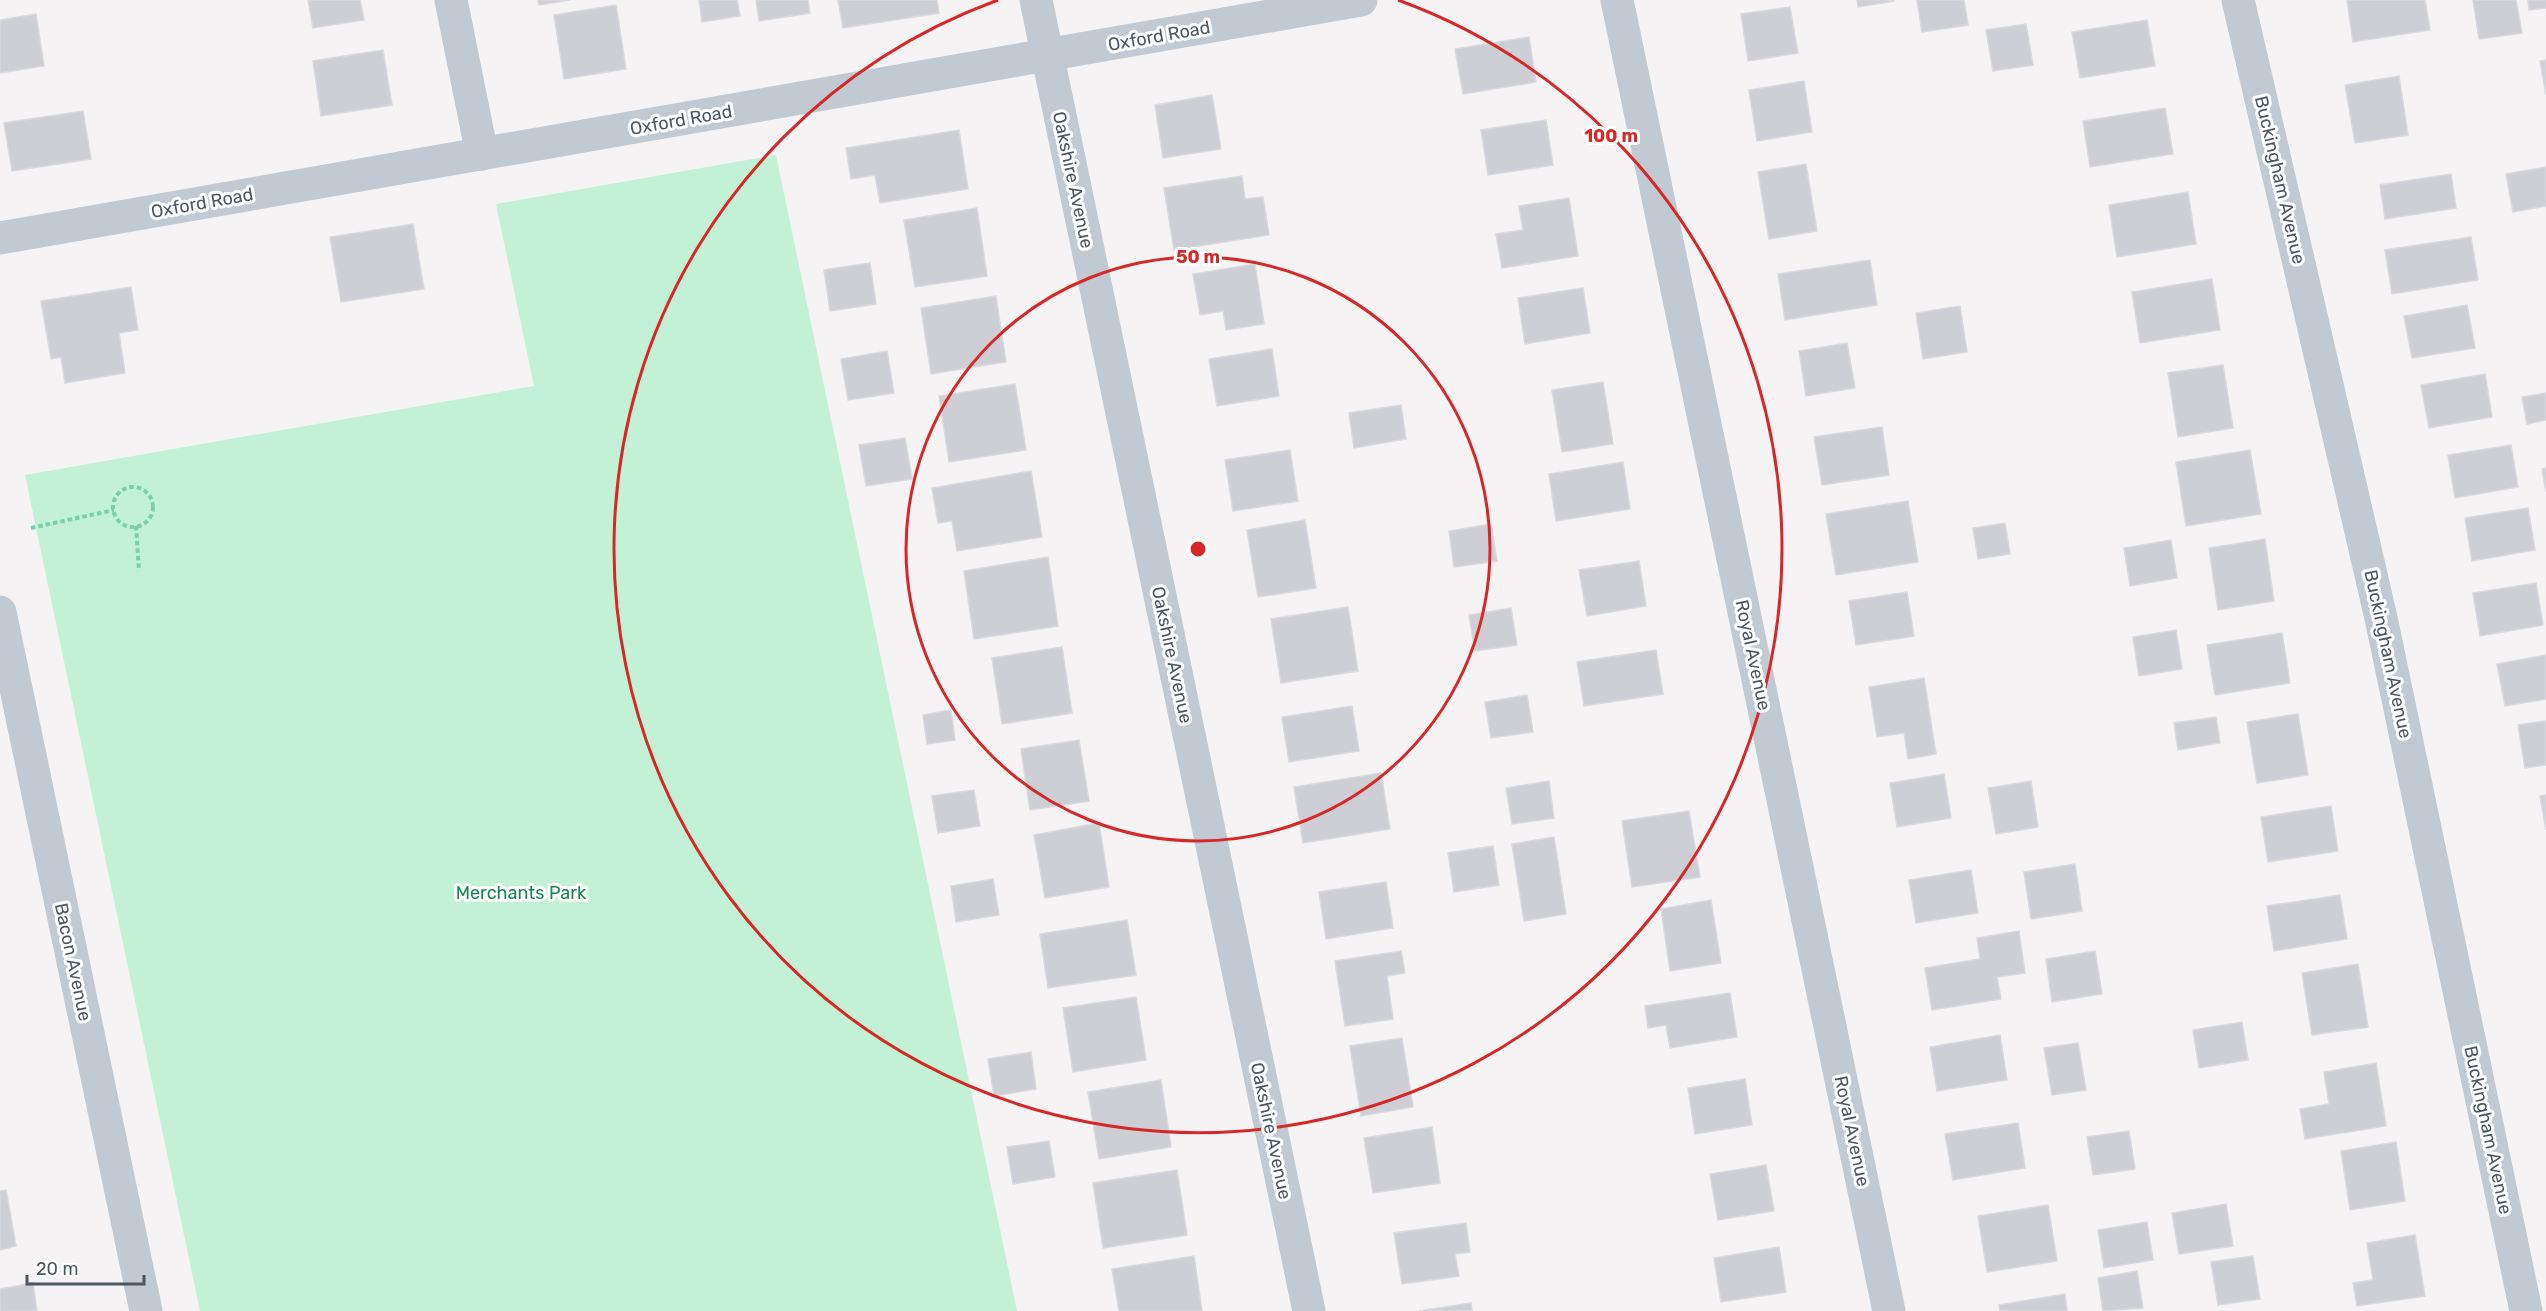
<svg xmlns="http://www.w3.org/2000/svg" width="2546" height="1311" viewBox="0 0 2546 1311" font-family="Rubik,sans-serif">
<rect width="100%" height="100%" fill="#f5f3f3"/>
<!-- green -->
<polygon fill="#c3f1d5" points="776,155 1017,1311 200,1311 25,475 534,386 496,204"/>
<!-- building -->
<g fill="#cdcfd5" stroke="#d7d9de" stroke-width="1.5">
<polygon points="308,0 360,0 364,20 313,28"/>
<polygon points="538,0 570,0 539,5"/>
<polygon points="699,0 737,0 740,16 702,22"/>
<polygon points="756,0 808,0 810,13 759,21"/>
<polygon points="838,0 937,0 939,13 843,28"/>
<polygon points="1857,0 1894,0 1894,1 1858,7"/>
<polygon points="1917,0 1964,0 1968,25 1922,32"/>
<polygon points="2347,0 2425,0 2430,30 2353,42"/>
<polygon points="2473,0 2516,0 2522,33 2479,39"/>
<polygon points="2528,0 2546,0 2546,8 2529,10"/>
<polygon points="616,5 626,69 564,79 554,15"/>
<polygon points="1790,7 1798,53 1748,61 1741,14"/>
<polygon points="36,14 44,66 0,73 0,20"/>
<polygon points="2147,20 2155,66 2080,78 2072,32"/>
<polygon points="2026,24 2033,65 1993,71 1986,30"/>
<polygon points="1529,37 1536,82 1463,94 1455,49"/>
<polygon points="383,50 392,105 321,116 313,61"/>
<polygon points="2546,60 2546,95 2540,61"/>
<polygon points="2399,76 2408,135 2355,143 2345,85"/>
<polygon points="1804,81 1812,132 1757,141 1749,90"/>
<polygon points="1212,95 1221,149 1163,158 1155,105"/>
<polygon points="2165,108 2173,154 2090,167 2083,121"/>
<polygon points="83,111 91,159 12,171 4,123"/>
<polygon points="1546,120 1553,165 1488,175 1481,130"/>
<polygon points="959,130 968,189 880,203 875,175 851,179 846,148"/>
<polygon points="1806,164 1817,231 1769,239 1758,172"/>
<polygon points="2546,167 2546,206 2513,212 2506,174"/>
<polygon points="2451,174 2456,208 2385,219 2380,185"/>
<polygon points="1242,176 1245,199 1263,197 1269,235 1174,250 1164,188"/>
<polygon points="2188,192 2196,244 2117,257 2109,205"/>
<polygon points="1569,198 1578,256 1502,268 1496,234 1523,230 1519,206"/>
<polygon points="977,208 987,276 915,287 904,220"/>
<polygon points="413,224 424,289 341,302 330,237"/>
<polygon points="2471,237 2478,280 2392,294 2385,250"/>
<polygon points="1870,260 1877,305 1785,320 1778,274"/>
<polygon points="870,263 876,304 830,311 824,270"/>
<polygon points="1255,264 1264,324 1226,330 1223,311 1200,315 1193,274"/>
<polygon points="2212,279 2220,330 2140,343 2132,292"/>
<polygon points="131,287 138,330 119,333 125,373 65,383 61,357 51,359 41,301"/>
<polygon points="1583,288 1590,333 1525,344 1518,298"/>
<polygon points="996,296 1006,362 931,374 921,308"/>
<polygon points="2467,305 2475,348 2412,358 2404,316"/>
<polygon points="1960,306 1967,352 1923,359 1916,313"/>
<polygon points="1847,343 1855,388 1806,396 1799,351"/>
<polygon points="1272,349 1279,396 1217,406 1209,359"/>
<polygon points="887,351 894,393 848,400 841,359"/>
<polygon points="2223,365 2233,428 2178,437 2168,373"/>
<polygon points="2485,374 2492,417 2429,428 2421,385"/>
<polygon points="1603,382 1613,444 1562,452 1552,390"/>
<polygon points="1015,384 1026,450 949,462 939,396"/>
<polygon points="2546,393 2546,420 2527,424 2522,397"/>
<polygon points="1401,405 1406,439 1354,448 1349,413"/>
<polygon points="1882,427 1889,475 1822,485 1814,437"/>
<polygon points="905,438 912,479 866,486 859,445"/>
<polygon points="2511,445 2518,487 2455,498 2448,455"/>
<polygon points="1290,450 1298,501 1233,511 1225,460"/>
<polygon points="2250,450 2261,514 2186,526 2176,462"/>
<polygon points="1623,462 1630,509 1556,521 1549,474"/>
<polygon points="2546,468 2546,492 2542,469"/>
<polygon points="1031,471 1042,537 957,551 952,521 938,523 932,488"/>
<polygon points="1908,501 1918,562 1836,575 1826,514"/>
<polygon points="2528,508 2535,550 2472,561 2465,518"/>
<polygon points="1305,520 1316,588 1258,597 1247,530"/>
<polygon points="2005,523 2010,554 1978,559 1973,528"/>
<polygon points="1491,524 1497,561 1454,567 1449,531"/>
<polygon points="2265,539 2274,601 2218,610 2209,548"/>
<polygon points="2171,540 2177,578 2130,586 2124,548"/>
<polygon points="1048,557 1058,626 974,639 964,571"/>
<polygon points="1639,561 1646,606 1587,616 1579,570"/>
<polygon points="2536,583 2543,625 2480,636 2473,593"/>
<polygon points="1907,592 1914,636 1856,645 1849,601"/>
<polygon points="1348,607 1358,671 1281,683 1271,619"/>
<polygon points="1511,608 1517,645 1475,651 1469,615"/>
<polygon points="2176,630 2182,669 2139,676 2133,637"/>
<polygon points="2282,633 2290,683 2215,695 2207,645"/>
<polygon points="1062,647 1072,713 1002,724 992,658"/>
<polygon points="1656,650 1663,694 1584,706 1577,662"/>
<polygon points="2546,655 2546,699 2505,706 2497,664"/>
<polygon points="1924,678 1936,754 1908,759 1904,733 1877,737 1869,687"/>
<polygon points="1527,695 1533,732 1491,738 1485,702"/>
<polygon points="1352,706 1359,751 1289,762 1282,717"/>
<polygon points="951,710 955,740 927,744 923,715"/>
<polygon points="2298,714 2308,775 2257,783 2247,722"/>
<polygon points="2216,717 2220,743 2178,750 2174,723"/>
<polygon points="2546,721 2546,765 2525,768 2518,725"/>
<polygon points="1079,740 1089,801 1030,810 1021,749"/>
<polygon points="1381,773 1390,829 1303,843 1294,787"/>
<polygon points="1944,774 1951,818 1897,827 1890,783"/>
<polygon points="1549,781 1554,818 1512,824 1506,788"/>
<polygon points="2031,781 2038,827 1996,834 1988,788"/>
<polygon points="974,790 980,826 938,833 932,796"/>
<polygon points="2546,795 2546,830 2540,796"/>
<polygon points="2331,806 2338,851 2268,862 2261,817"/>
<polygon points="1689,811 1700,877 1632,887 1622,821"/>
<polygon points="1099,823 1109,887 1045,898 1034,835"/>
<polygon points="1554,837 1566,914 1524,921 1512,844"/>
<polygon points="1493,846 1499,885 1454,892 1448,853"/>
<polygon points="2075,864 2082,911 2031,919 2024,872"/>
<polygon points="1971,870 1978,913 1916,923 1909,880"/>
<polygon points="993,879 999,915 956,922 951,886"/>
<polygon points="1386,882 1393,928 1326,939 1319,892"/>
<polygon points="2340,895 2347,939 2274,951 2267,906"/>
<polygon points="1711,900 1721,963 1670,971 1661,909"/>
<polygon points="1127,920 1136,975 1048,988 1040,934"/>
<polygon points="2019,931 2025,973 1997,977 2001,999 1932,1010 1925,968 1980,959 1977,938"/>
<polygon points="1401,951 1405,973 1387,976 1393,1019 1345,1026 1335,961"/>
<polygon points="2095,951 2102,994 2052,1002 2046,959"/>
<polygon points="2358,964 2368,1027 2312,1035 2302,973"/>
<polygon points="1730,993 1737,1037 1670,1048 1666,1025 1648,1028 1645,1006"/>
<polygon points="1136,997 1146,1060 1073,1072 1063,1008"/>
<polygon points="2242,1022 2248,1060 2199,1068 2193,1030"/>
<polygon points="2000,1035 2007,1080 1937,1091 1930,1047"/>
<polygon points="1402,1038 1413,1107 1361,1116 1350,1046"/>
<polygon points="2078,1043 2086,1090 2052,1095 2044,1048"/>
<polygon points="1031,1052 1036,1089 994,1096 988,1059"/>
<polygon points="2376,1063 2386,1126 2305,1139 2300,1109 2329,1104 2324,1072"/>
<polygon points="1745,1079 1752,1125 1695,1134 1688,1088"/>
<polygon points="1161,1080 1171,1147 1099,1159 1088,1092"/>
<polygon points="2018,1123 2025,1168 1953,1180 1945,1134"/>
<polygon points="1432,1127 1440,1183 1373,1193 1364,1138"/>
<polygon points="2129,1131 2135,1169 2093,1175 2087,1137"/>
<polygon points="1049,1141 1055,1177 1013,1184 1007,1147"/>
<polygon points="2396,1142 2405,1201 2350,1210 2341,1151"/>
<polygon points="1766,1165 1774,1211 1718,1220 1710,1174"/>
<polygon points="1177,1170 1187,1235 1103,1248 1093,1183"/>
<polygon points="6,1190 16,1246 0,1250 0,1191"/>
<polygon points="2226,1204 2233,1246 2179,1254 2172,1213"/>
<polygon points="2048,1205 2057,1261 1987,1272 1978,1216"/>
<polygon points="2147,1222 2153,1260 2104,1268 2098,1230"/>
<polygon points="1466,1223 1470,1252 1455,1254 1459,1276 1402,1284 1394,1233"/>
<polygon points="2415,1235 2425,1296 2357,1306 2353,1283 2373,1280 2367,1243"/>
<polygon points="1779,1247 1786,1292 1721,1302 1714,1258"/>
<polygon points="1194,1256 1202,1311 1119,1311 1112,1269"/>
<polygon points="2253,1256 2260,1299 2218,1305 2211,1262"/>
<polygon points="2137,1271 2143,1308 2103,1311 2098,1278"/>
<polygon points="33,1283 37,1311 0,1311 0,1289"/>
<polygon points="2065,1294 2067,1311 2000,1311 1999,1305"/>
<polygon points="1471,1303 1472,1311 1419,1311"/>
</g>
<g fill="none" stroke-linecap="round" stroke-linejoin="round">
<!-- path -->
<g stroke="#7ad0a6" stroke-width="4" stroke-dasharray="4.5 3" stroke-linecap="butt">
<circle cx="133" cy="507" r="20"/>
<polyline points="136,526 139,571"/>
<polyline points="31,528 114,510"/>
</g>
<!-- minor -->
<g stroke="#c1cad2" stroke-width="33">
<polyline points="451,0 482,154"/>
<polyline points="1036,0 1309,1311"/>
<polyline points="1617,0 1889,1311"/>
<polyline points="2238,0 2381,618 2526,1311"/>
<polyline points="0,238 1361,0"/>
<polyline points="0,612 146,1311"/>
</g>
</g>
<!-- distance rings -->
<g fill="none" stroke="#d62828" stroke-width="3">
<circle cx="1198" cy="549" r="292"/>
<path d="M1398 0A584 584 0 1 1 998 0"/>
</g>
<g text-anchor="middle" stroke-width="6" stroke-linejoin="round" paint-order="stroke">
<!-- street labels -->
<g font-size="18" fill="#4a5661" stroke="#fff">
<text transform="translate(1159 36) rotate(-10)" y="6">Oxford Road</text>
<text transform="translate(681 120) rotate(-10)" y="6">Oxford Road</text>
<text transform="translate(1073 180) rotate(78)" y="6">Oakshire Avenue</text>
<text transform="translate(2280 180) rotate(77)" y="6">Buckingham Avenue</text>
<text transform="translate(202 203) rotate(-10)" y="6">Oxford Road</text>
<text transform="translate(2388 654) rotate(78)" y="6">Buckingham Avenue</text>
<text transform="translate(1172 655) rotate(78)" y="6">Oakshire Avenue</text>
<text transform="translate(1753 655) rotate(78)" y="6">Royal Avenue</text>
<text transform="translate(73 962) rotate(78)" y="6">Bacon Avenue</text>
<text transform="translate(2488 1130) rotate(78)" y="6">Buckingham Avenue</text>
<text transform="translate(1271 1131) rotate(78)" y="6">Oakshire Avenue</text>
<text transform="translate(1852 1131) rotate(78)" y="6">Royal Avenue</text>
</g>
<!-- park labels -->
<g font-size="18" fill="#17864f" stroke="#fff">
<text x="521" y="899">Merchants Park</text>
</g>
</g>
<circle cx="1198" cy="549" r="9" fill="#d62828" stroke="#fff" stroke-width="3"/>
<g font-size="18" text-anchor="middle" font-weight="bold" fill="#d62828" stroke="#fff" stroke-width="6" stroke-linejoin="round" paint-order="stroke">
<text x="1611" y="142">100 m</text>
<text x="1198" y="263">50 m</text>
</g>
<!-- scale -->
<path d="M27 1275v9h117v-9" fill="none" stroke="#4a5661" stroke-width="3"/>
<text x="36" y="1275" font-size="18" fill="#4a5661" stroke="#ffffff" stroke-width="4.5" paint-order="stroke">20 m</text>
</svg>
